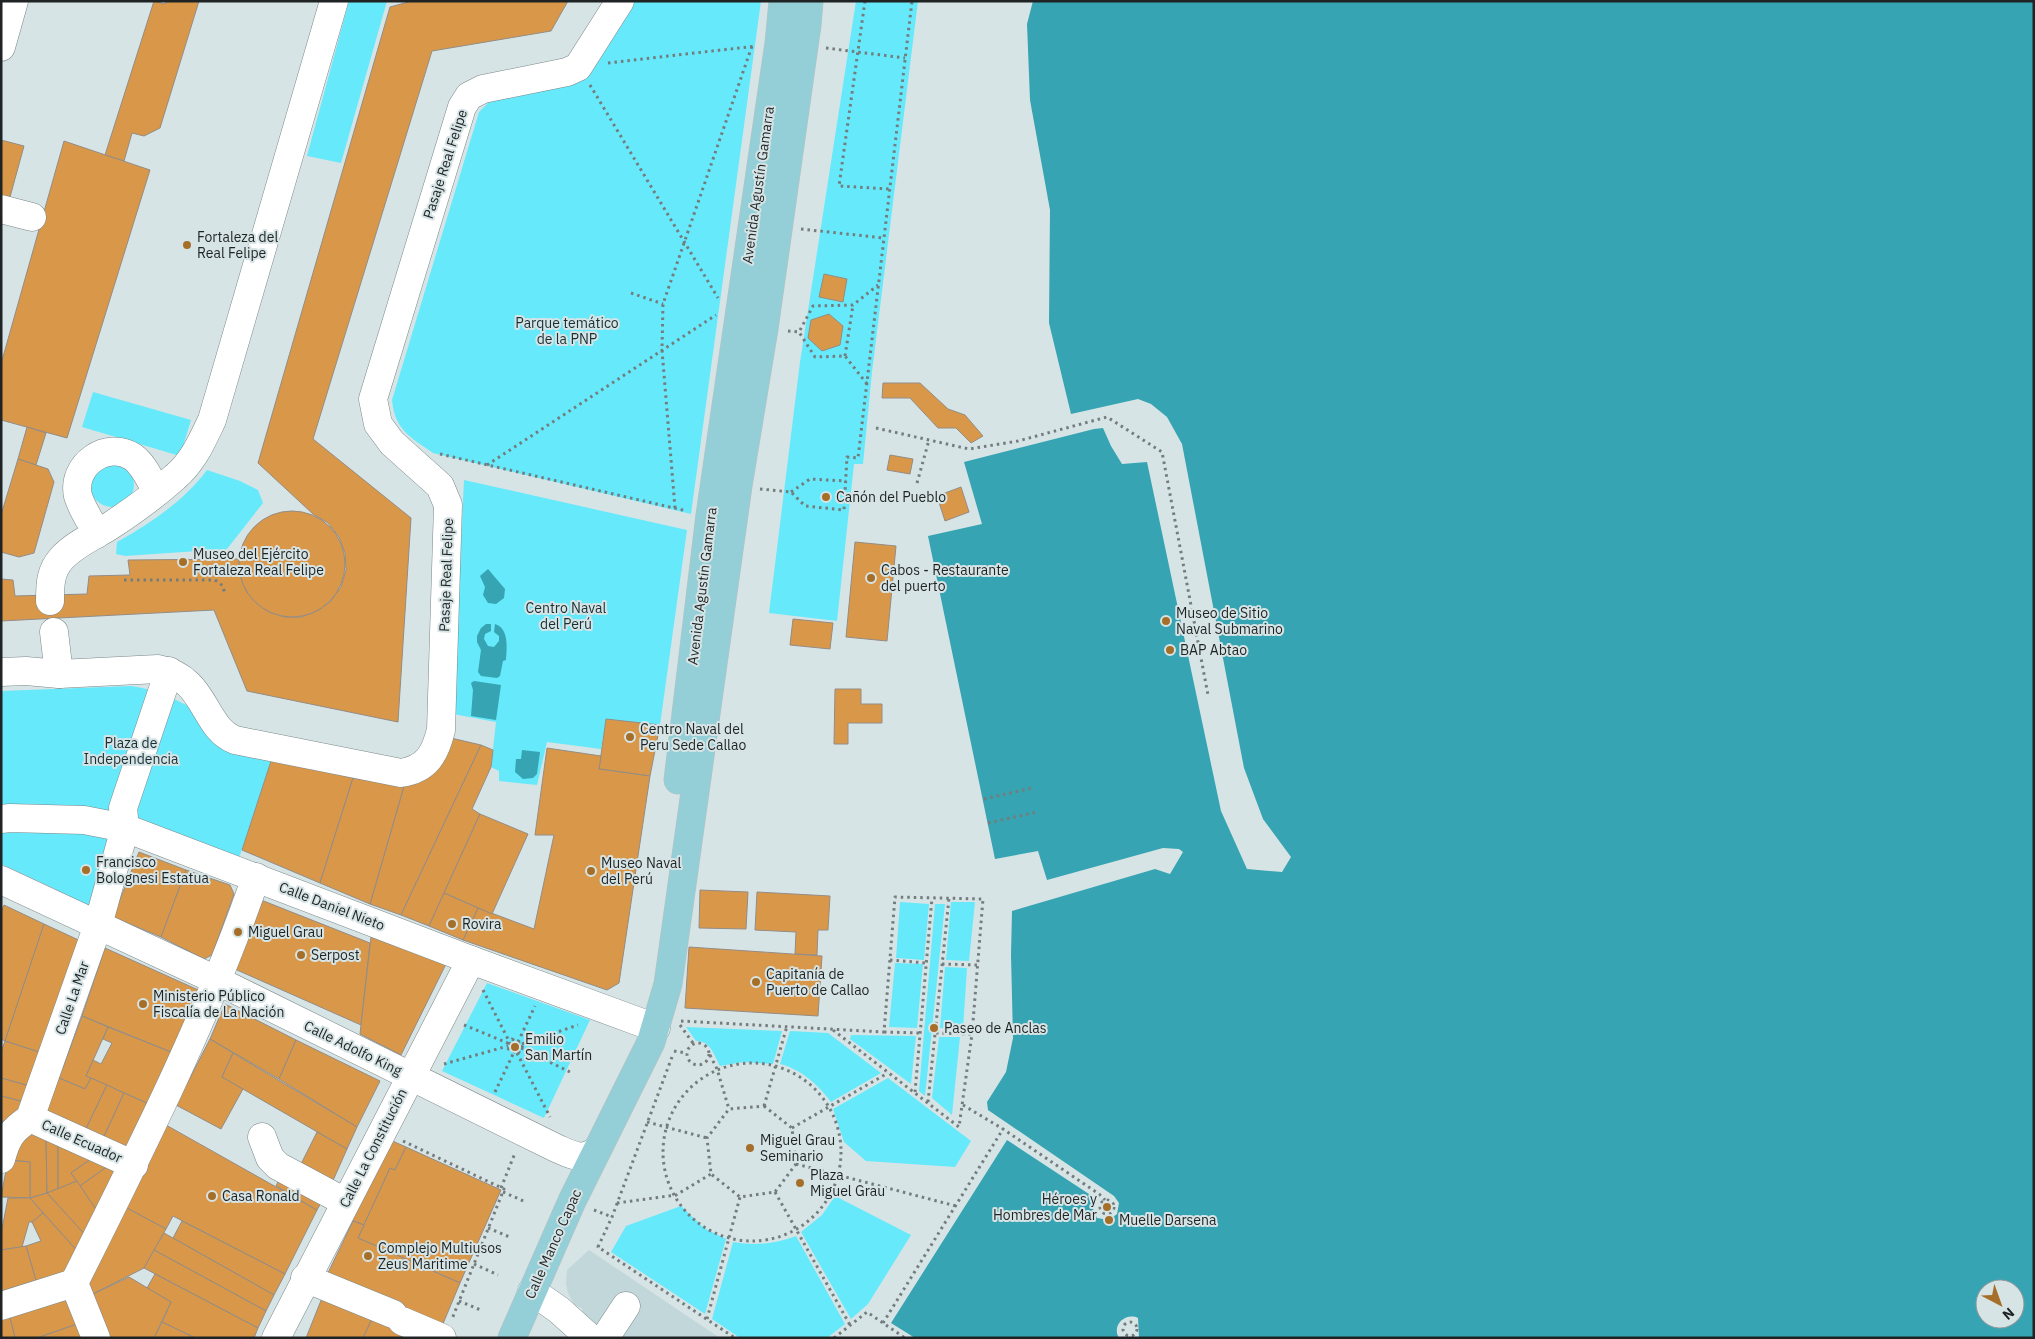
<svg xmlns="http://www.w3.org/2000/svg" width="2035" height="1339" viewBox="0 0 2035 1339" font-family="'IBM Plex Sans',sans-serif">
<rect width="100%" height="100%" fill="#d7e4e6"/>
<!-- built -->
<polygon fill="#c2d7da" points="589,1250 720,1338 566,1338 583,1309 574,1304 568,1293 566,1284 567,1270"/>
<!-- green -->
<g fill="#66e9fb">
<polygon points="349,1 387,1 341,163 307,156"/>
<path d="M634 1H761L691 514 433 453C410 437 395 430 392 400L479 112 491 100 505 95 587 78Z"/>
<polygon points="856,1 918,1 872,372 863,464 854,464 837,621 769,613 800,362"/>
<polygon points="93,392 191,420 180,456 82,427"/>
<circle cx="112" cy="485" r="22"/>
<path d="M207 470 240 481 258 490 263 503 227 549 125 556 116 554 117 542C151 523 184 501 207 470Z"/>
<polygon points="464,480 687,530 660,725 606,719 601,749 547,742 537,785 499,781 499,771 491,767 496,722 453,714"/>
<path d="M131 686C177 691 232 733 272 758L239 858 135 817 1 812V691Z"/>
<polygon points="79,829 111,837 94,911 52,896 55,889 1,864 1,833"/>
<polygon points="900,902 929,904 924,960 896,958"/>
<polygon points="951,902 975,902 969,961 946,960"/>
<polygon points="935,904 945,904 925,1096 919,1091"/>
<polygon points="895,963 923,964 917,1028 889,1027"/>
<polygon points="945,967 967,968 963,1029 940,1028"/>
<polygon points="487,983 590,1020 544,1118 442,1071"/>
<path d="M686 1027 782 1031 773 1064 743 1062 720 1066C714 1055 710 1040 696 1041Z"/>
<path d="M790 1031 828 1033 881 1073 831 1102C818 1085 801 1069 780 1064Z"/>
<polygon points="851,1035 916,1036 911,1084 850,1039"/>
<polygon points="939,1037 960,1037 952,1115 932,1098"/>
<polygon points="888,1078 971,1141 955,1167 866,1161 844,1142 833,1109"/>
<polygon points="835,1196 911,1235 868,1304 851,1319 801,1232 822,1215"/>
<polygon points="681,1206 704,1228 726,1239 705,1314 611,1252 626,1226"/>
<path d="M796 1236 845 1324 827 1338H740L712 1319 733 1242C755 1246 774 1244 796 1236Z"/>
</g>
<!-- water -->
<g fill="#36a4b2" fill-rule="evenodd">
<path d="M1033 1H2034V1338H1139L1138 1318C1126 1312 1111 1325 1119 1338H915L891 1323 1007 1140 1095 1198 1093 1209 1097 1218 1109 1220 1117 1214 1119 1203 1114 1196 988 1110 987 1102 1006 1072 1013 1038 1011 955 1012 911 1155 869 1170 874 1183 852 1179 849 1163 848 1047 880 1038 851 995 859 928 536 982 524 964 462 1094 429 1103 428 1111 446 1122 464 1147 462 1221 811 1247 869 1282 872 1291 857 1263 819 1244 768 1182 444 1167 417 1151 404 1138 399 1071 414 1049 323 1050 210 1030 100 1027 24ZM1985 1289H2015V1319H1985Z"/>
<polygon points="488,569 505,589 504,598 496,604 488,603 483,595 485,587 480,576"/>
<path d="M486 624H491V631L485 634 484 639 488 646 494 647 499 641V636L494 632 495 624C509 628 507 648 506 660L503 661 500 676 497 678 481 676 478 672 481 650 477 642V636L481 628Z"/>
<polygon points="474,681 501,685 496,720 471,716 473,690 471,683"/>
<polygon points="522,750 540,752 537,774 533,778 523,779 515,772 516,759 521,759"/>
</g>
<!-- building -->
<g fill="#d99849" stroke="#938c85">
<polygon points="154,1 165,4 166,1 199,1 160,128 144,136 132,133 124,161 105,155"/>
<polygon points="412,1 568,1 551,31 432,51 313,439 411,518 398,722 247,691 214,610 1,621 1,579 13,580 15,596 87,594 89,576 130,575 128,560 239,559 240,575 246,591 256,603 269,612 285,617 301,617 317,611 330,602 341,587 346,570 345,553 339,537 328,523 313,514 258,463 390,7"/>
<polygon points="1,140 24,146 10,197 1,195"/>
<polygon points="64,141 150,170 67,438 1,420 1,364"/>
<polygon points="824,274 847,279 843,302 819,297"/>
<polygon points="829,314 843,326 840,345 822,351 808,338 811,320"/>
<polygon points="883,383 920,383 948,409 965,415 983,436 971,443 956,428 938,428 910,398 882,398"/>
<polygon points="27,427 46,433 36,465 18,459"/>
<polygon points="890,455 913,459 910,474 887,470"/>
<polygon points="18,459 48,469 54,482 34,553 19,557 1,552 1,515"/>
<polygon points="961,487 969,512 945,521 937,496"/>
<circle cx="292" cy="564" r="53"/>
<polygon points="855,542 896,546 887,641 846,637"/>
<polygon points="793,619 833,623 830,649 790,645"/>
<polygon points="835,689 861,689 861,704 882,704 882,723 848,723 848,744 834,744"/>
<polygon points="606,719 660,725 650,776 599,769"/>
<polygon points="451,738 481,745 401,915 370,904 404,786 420,779"/>
<polygon points="481,745 493,750 491,767 472,809 480,814 429,926 401,915"/>
<polygon points="547,748 601,756 599,769 650,776 619,983 607,990 463,940 478,908 534,929 554,835 535,835"/>
<polygon points="272,758 353,778 320,883 242,850"/>
<polygon points="353,778 404,786 370,904 320,883"/>
<polygon points="480,814 528,834 492,914 444,893"/>
<polygon points="139,852 186,870 161,937 113,917"/>
<polygon points="186,870 230,885 234,894 212,955 204,959 161,937"/>
<polygon points="700,890 748,892 746,929 699,928"/>
<polygon points="757,892 830,896 828,930 818,930 817,955 795,954 796,932 755,930"/>
<polygon points="444,893 478,908 463,940 429,926"/>
<polygon points="256,898 370,943 361,1025 228,966"/>
<polygon points="4,905 44,924 5,1041 1,1039 1,912"/>
<polygon points="44,924 85,943 45,1054 5,1041"/>
<polygon points="371,937 446,964 401,1055 360,1034"/>
<polygon points="689,947 822,956 818,1016 685,1008"/>
<polygon points="105,948 205,993 176,1054 82,1016"/>
<polygon points="225,1004 296,1040 279,1079 210,1039"/>
<polygon points="82,1016 108,1027 86,1076 91,1078 85,1089 59,1078"/>
<polygon points="108,1027 176,1054 151,1105 86,1076 93,1060 101,1064 112,1043 103,1039"/>
<polygon points="210,1039 233,1053 222,1077 243,1089 221,1129 176,1105"/>
<polygon points="296,1040 380,1081 357,1127 279,1079"/>
<polygon points="5,1041 45,1054 33,1087 1,1078 1,1052"/>
<polygon points="233,1053 357,1127 347,1149 222,1077"/>
<polygon points="1,1078 33,1087 28,1103 1,1096"/>
<polygon points="59,1078 85,1089 91,1078 107,1085 84,1133 44,1115"/>
<polygon points="107,1085 124,1093 102,1141 84,1133"/>
<polygon points="124,1093 151,1105 128,1152 102,1141"/>
<polygon points="1,1096 28,1103 4,1124 1,1123"/>
<polygon points="166,1125 317,1210 285,1274 173,1216 166,1229 125,1207"/>
<polygon points="29,1126 46,1135 47,1193 30,1198 30,1162 8,1160"/>
<polygon points="317,1132 347,1149 331,1185 299,1168"/>
<polygon points="46,1135 58,1141 58,1189 47,1193"/>
<polygon points="388,1139 406,1147 395,1170 390,1168 364,1225 351,1220"/>
<polygon points="58,1141 98,1154 71,1173 77,1181 58,1189"/>
<polygon points="406,1147 501,1190 460,1283 358,1238 390,1168 395,1170"/>
<polygon points="98,1154 115,1161 80,1186 71,1173"/>
<polygon points="8,1160 30,1162 30,1198 1,1197"/>
<polygon points="115,1161 124,1166 99,1214 80,1186"/>
<polygon points="280,1178 322,1201 317,1210 276,1186"/>
<polygon points="77,1181 99,1214 86,1236 47,1193"/>
<polygon points="47,1193 88,1238 79,1253 30,1198"/>
<polygon points="8,1198 30,1198 43,1213 32,1222 29,1222 22,1247 1,1250 1,1234"/>
<polygon points="125,1207 166,1229 144,1268 89,1296 84,1283"/>
<polygon points="43,1213 79,1253 68,1275 37,1284 26,1246 41,1241 32,1222"/>
<polygon points="182,1221 285,1274 274,1295 173,1238"/>
<polygon points="353,1221 364,1225 358,1238 460,1283 442,1326 327,1275"/>
<polygon points="164,1233 274,1295 266,1311 154,1250"/>
<polygon points="26,1246 37,1284 1,1293 1,1250"/>
<polygon points="154,1250 266,1311 258,1328 144,1268"/>
<polygon points="155,1274 258,1328 254,1338 195,1338 162,1322 171,1302 147,1288"/>
<polygon points="129,1277 171,1302 154,1338 106,1338 89,1296"/>
<polygon points="70,1290 80,1323 37,1338 15,1338 8,1310"/>
<polygon points="322,1298 372,1319 363,1338 306,1338"/>
<polygon points="8,1310 15,1338 1,1338 1,1312"/>
<polygon points="372,1319 418,1338 363,1338"/>
<polygon points="162,1322 195,1338 154,1338"/>
<polygon points="80,1323 92,1338 37,1338"/>
</g>
<g fill="none" stroke-linecap="round" stroke-linejoin="round">
<!-- minor casing -->
<g stroke="#7b8789" stroke-width="29">
<g id="minor">
<polyline points="1,47 14,1"/>
<polyline points="1,209 32,217"/>
<path d="M97 534C91 522 82 509 78 496 71 465 107 440 133 457 144 465 150 480 157 492"/>
<path d="M50 601C50 585 50 571 62 558 75 544 94 536 110 526 133 511 155 495 175 477 193 462 202 441 212 420L334 1"/>
<polyline points="54,632 59,674"/>
<path d="M1 672 26 671 59 674 158 669C207 678 202 727 235 740L401 773C427 769 435 754 441 730L448 505 440 486 392 443 378 424 373 399 462 107 469 96 483 89 567 72 578 67 620 1"/>
<polyline points="1,819 10,818 84,820 125,828 471,960 656,1028"/>
<path d="M1 880 216 980 556 1148C570 1154 582 1162 596 1151"/>
<polyline points="30,1118 134,1165"/>
<polyline points="262,1137 270,1158 278,1166 345,1202"/>
<path d="M1 1159C7 1137 11 1131 30 1118L98 925 125 828 123 808 169 671"/>
<polyline points="305,1278 393,1314"/>
<polyline points="532,1291 559,1310 590,1338"/>
<polyline points="1,1306 74,1283"/>
<polyline points="402,1321 442,1338"/>
<path d="M96 1338 74 1283C140 1151 208 1017 256 877"/>
<polyline points="276,1338 471,960"/>
<polyline points="605,1338 626,1306"/>
</g>
</g>
<!-- major casing -->
<g stroke="#c0c1c2" stroke-width="29">
<g id="major">
<polyline points="678,780 710,515 779,43 783,1"/>
<polyline points="512,1338 572,1201 651,1042 668,984 738,486 764,329 807,25 809,1"/>
</g>
</g>
<!-- path -->
<g stroke="#747c7d" stroke-width="3" stroke-dasharray="2.5 4" stroke-linecap="butt">
<polyline points="865,1 839,186 890,189"/>
<polyline points="826,48 905,58"/>
<polyline points="608,63 756,46"/>
<polyline points="590,85 718,298"/>
<polyline points="801,229 884,238"/>
<polyline points="631,293 663,304"/>
<polyline points="788,331 799,332"/>
<polyline points="845,356 853,305"/>
<polyline points="867,384 845,356 815,357 799,332 813,306 853,305 878,285"/>
<polyline points="876,428 969,449 1018,441 1107,417 1162,452 1208,695"/>
<polyline points="440,454 687,511"/>
<polyline points="487,465 716,315"/>
<polyline points="917,483 929,440"/>
<polyline points="760,489 791,492 805,506 844,510 847,457 858,458 912,1"/>
<polyline points="791,492 810,479 846,481"/>
<polyline points="675,508 662,350 663,304 752,46"/>
<polyline points="124,580 215,580 223,586 225,595"/>
<polyline points="984,799 1032,788"/>
<polyline points="988,823 1037,812"/>
<polyline points="890,960 926,963"/>
<polyline points="942,964 978,965"/>
<polyline points="483,990 510,1043"/>
<polyline points="681,1021 884,1032 895,897 983,899 972,1034 959,1127 833,1030"/>
<polyline points="464,1025 510,1044"/>
<polyline points="680,1025 693,1043"/>
<polyline points="884,1032 920,1033"/>
<polyline points="936,1033 972,1034"/>
<polygon points="512,1039 523,1045 518,1054 507,1048"/>
<polyline points="518,1042 535,1006"/>
<circle cx="698" cy="1054" r="11"/>
<polyline points="522,1044 578,1025"/>
<polyline points="521,1048 572,1073"/>
<polyline points="674,1051 686,1053"/>
<polyline points="517,1053 550,1117"/>
<polyline points="710,1055 717,1069 729,1109"/>
<polyline points="672,1057 612,1217 598,1247 735,1338"/>
<circle cx="752" cy="1152" r="89"/>
<polyline points="444,1064 508,1046"/>
<polyline points="495,1092 514,1052"/>
<polyline points="915,1092 932,898"/>
<polyline points="928,1102 949,898"/>
<polyline points="963,1105 1003,1129 1099,1194 1105,1200"/>
<polygon points="764,1106 792,1128 796,1164 775,1192 740,1197 711,1174 707,1138 729,1109"/>
<polyline points="764,1106 787,1026"/>
<polyline points="647,1122 707,1138"/>
<polyline points="792,1128 888,1073"/>
<polyline points="403,1141 504,1189 452,1319"/>
<polyline points="796,1164 956,1206"/>
<polyline points="501,1188 515,1153"/>
<polyline points="503,1192 526,1202"/>
<polyline points="775,1192 850,1325"/>
<circle cx="1107" cy="1207" r="7"/>
<polyline points="617,1203 676,1195 711,1174"/>
<polyline points="594,1210 612,1217"/>
<polyline points="488,1228 512,1238"/>
<polyline points="474,1264 498,1275"/>
<polyline points="459,1301 483,1311"/>
<polyline points="707,1319 740,1197"/>
<circle cx="1130" cy="1329" r="7"/>
<polyline points="883,1323 1003,1129"/>
<polyline points="834,1338 867,1312 905,1338"/>
</g>
<!-- minor -->
<use href="#minor" stroke="#fff" stroke-width="28"/>
<!-- major -->
<use href="#major" stroke="#94ced7" stroke-width="28"/>
</g>
<!-- markers -->
<g fill="#a56f2a" stroke="#d7e4e6" stroke-width="2">
<circle cx="187" cy="245" r="5"/>
<circle cx="826" cy="497" r="5"/>
<circle cx="183" cy="562" r="5"/>
<circle cx="871" cy="578" r="5"/>
<circle cx="1166" cy="621" r="5"/>
<circle cx="1170" cy="650" r="5"/>
<circle cx="630" cy="737" r="5"/>
<circle cx="86" cy="870" r="5"/>
<circle cx="591" cy="871" r="5"/>
<circle cx="452" cy="924" r="5"/>
<circle cx="238" cy="932" r="5"/>
<circle cx="301" cy="955" r="5"/>
<circle cx="756" cy="982" r="5"/>
<circle cx="143" cy="1004" r="5"/>
<circle cx="934" cy="1028" r="5"/>
<circle cx="515" cy="1047" r="5"/>
<circle cx="750" cy="1148" r="5"/>
<circle cx="800" cy="1183" r="5"/>
<circle cx="212" cy="1196" r="5"/>
<circle cx="1107" cy="1207" r="5"/>
<circle cx="1109" cy="1220" r="5"/>
<circle cx="368" cy="1256" r="5"/>
</g>
<g text-anchor="middle" stroke-width="4" stroke-linejoin="round" paint-order="stroke">
<!-- street labels -->
<g font-size="14" fill="#1f2324" stroke="#d7e4e6">
<text transform="translate(445 164) rotate(-72)" y="5">Pasaje Real Felipe</text>
<text transform="translate(758 185) rotate(-82)" y="5">Avenida Agustín Gamarra</text>
<text transform="translate(446 575) rotate(-88)" y="5">Pasaje Real Felipe</text>
<text transform="translate(702 586) rotate(-83)" y="5">Avenida Agustín Gamarra</text>
<text transform="translate(332 906) rotate(21)" y="5">Calle Daniel Nieto</text>
<text transform="translate(72 998) rotate(-71)" y="5">Calle La Mar</text>
<text transform="translate(353 1048) rotate(26)" y="5">Calle Adolfo King</text>
<text transform="translate(82 1141) rotate(24)" y="5">Calle Ecuador</text>
<text transform="translate(373 1148) rotate(-63)" y="5">Calle La Constitución</text>
<text transform="translate(553 1244) rotate(-66)" y="5">Calle Manco Capac</text>
</g>
<!-- poi labels -->
<g font-size="14" fill="#1f2324" stroke="#d7e4e6" text-anchor="start">
<text x="197" y="242">Fortaleza del<tspan x="197" dy="16">Real Felipe</tspan></text>
<text x="836" y="502">Cañón del Pueblo</text>
<text x="193" y="559">Museo del Ejército<tspan x="193" dy="16">Fortaleza Real Felipe</tspan></text>
<text x="881" y="575">Cabos - Restaurante<tspan x="881" dy="16">del puerto</tspan></text>
<text x="1176" y="618">Museo de Sitio<tspan x="1176" dy="16">Naval Submarino</tspan></text>
<text x="1180" y="655">BAP Abtao</text>
<text x="640" y="734">Centro Naval del<tspan x="640" dy="16">Peru Sede Callao</tspan></text>
<text x="96" y="867">Francisco<tspan x="96" dy="16">Bolognesi Estatua</tspan></text>
<text x="601" y="868">Museo Naval<tspan x="601" dy="16">del Perú</tspan></text>
<text x="462" y="929">Rovira</text>
<text x="248" y="937">Miguel Grau</text>
<text x="311" y="960">Serpost</text>
<text x="766" y="979">Capitanía de<tspan x="766" dy="16">Puerto de Callao</tspan></text>
<text x="153" y="1001">Ministerio Público<tspan x="153" dy="16">Fiscalía de La Nación</tspan></text>
<text x="944" y="1033">Paseo de Anclas</text>
<text x="525" y="1044">Emilio<tspan x="525" dy="16">San Martín</tspan></text>
<text x="760" y="1145">Miguel Grau<tspan x="760" dy="16">Seminario</tspan></text>
<text x="810" y="1180">Plaza<tspan x="810" dy="16">Miguel Grau</tspan></text>
<text x="222" y="1201">Casa Ronald</text>
<text x="1097" y="1204" text-anchor="end">Héroes y<tspan x="1097" dy="16">Hombres de Mar</tspan></text>
<text x="1119" y="1225">Muelle Darsena</text>
<text x="378" y="1253">Complejo Multiusos<tspan x="378" dy="16">Zeus Maritime</tspan></text>
</g>
<!-- park labels -->
<g font-size="14" fill="#183034" stroke="#d7e4e6">
<text x="567" y="328">Parque temático<tspan x="567" dy="16">de la PNP</tspan></text>
<text x="566" y="613">Centro Naval<tspan x="566" dy="16">del Perú</tspan></text>
<text x="131" y="748">Plaza de<tspan x="131" dy="16">Independencia</tspan></text>
</g>
</g>
<!-- border -->
<rect width="2035" height="1339" fill="none" stroke="#1f2324" stroke-width="5"/>
<!-- north arrow -->
<g transform="translate(2000 1304) rotate(139)"><circle r="24" fill="#d7e4e6" stroke="#8d9798"/>
<path d="M0-4L9 19L0 12L-9 19Z" fill="#a56f2a"/>
<text y="-8" font-size="14" font-weight="bold" text-anchor="middle" fill="#1f2324">N</text>
</g>
</svg>
